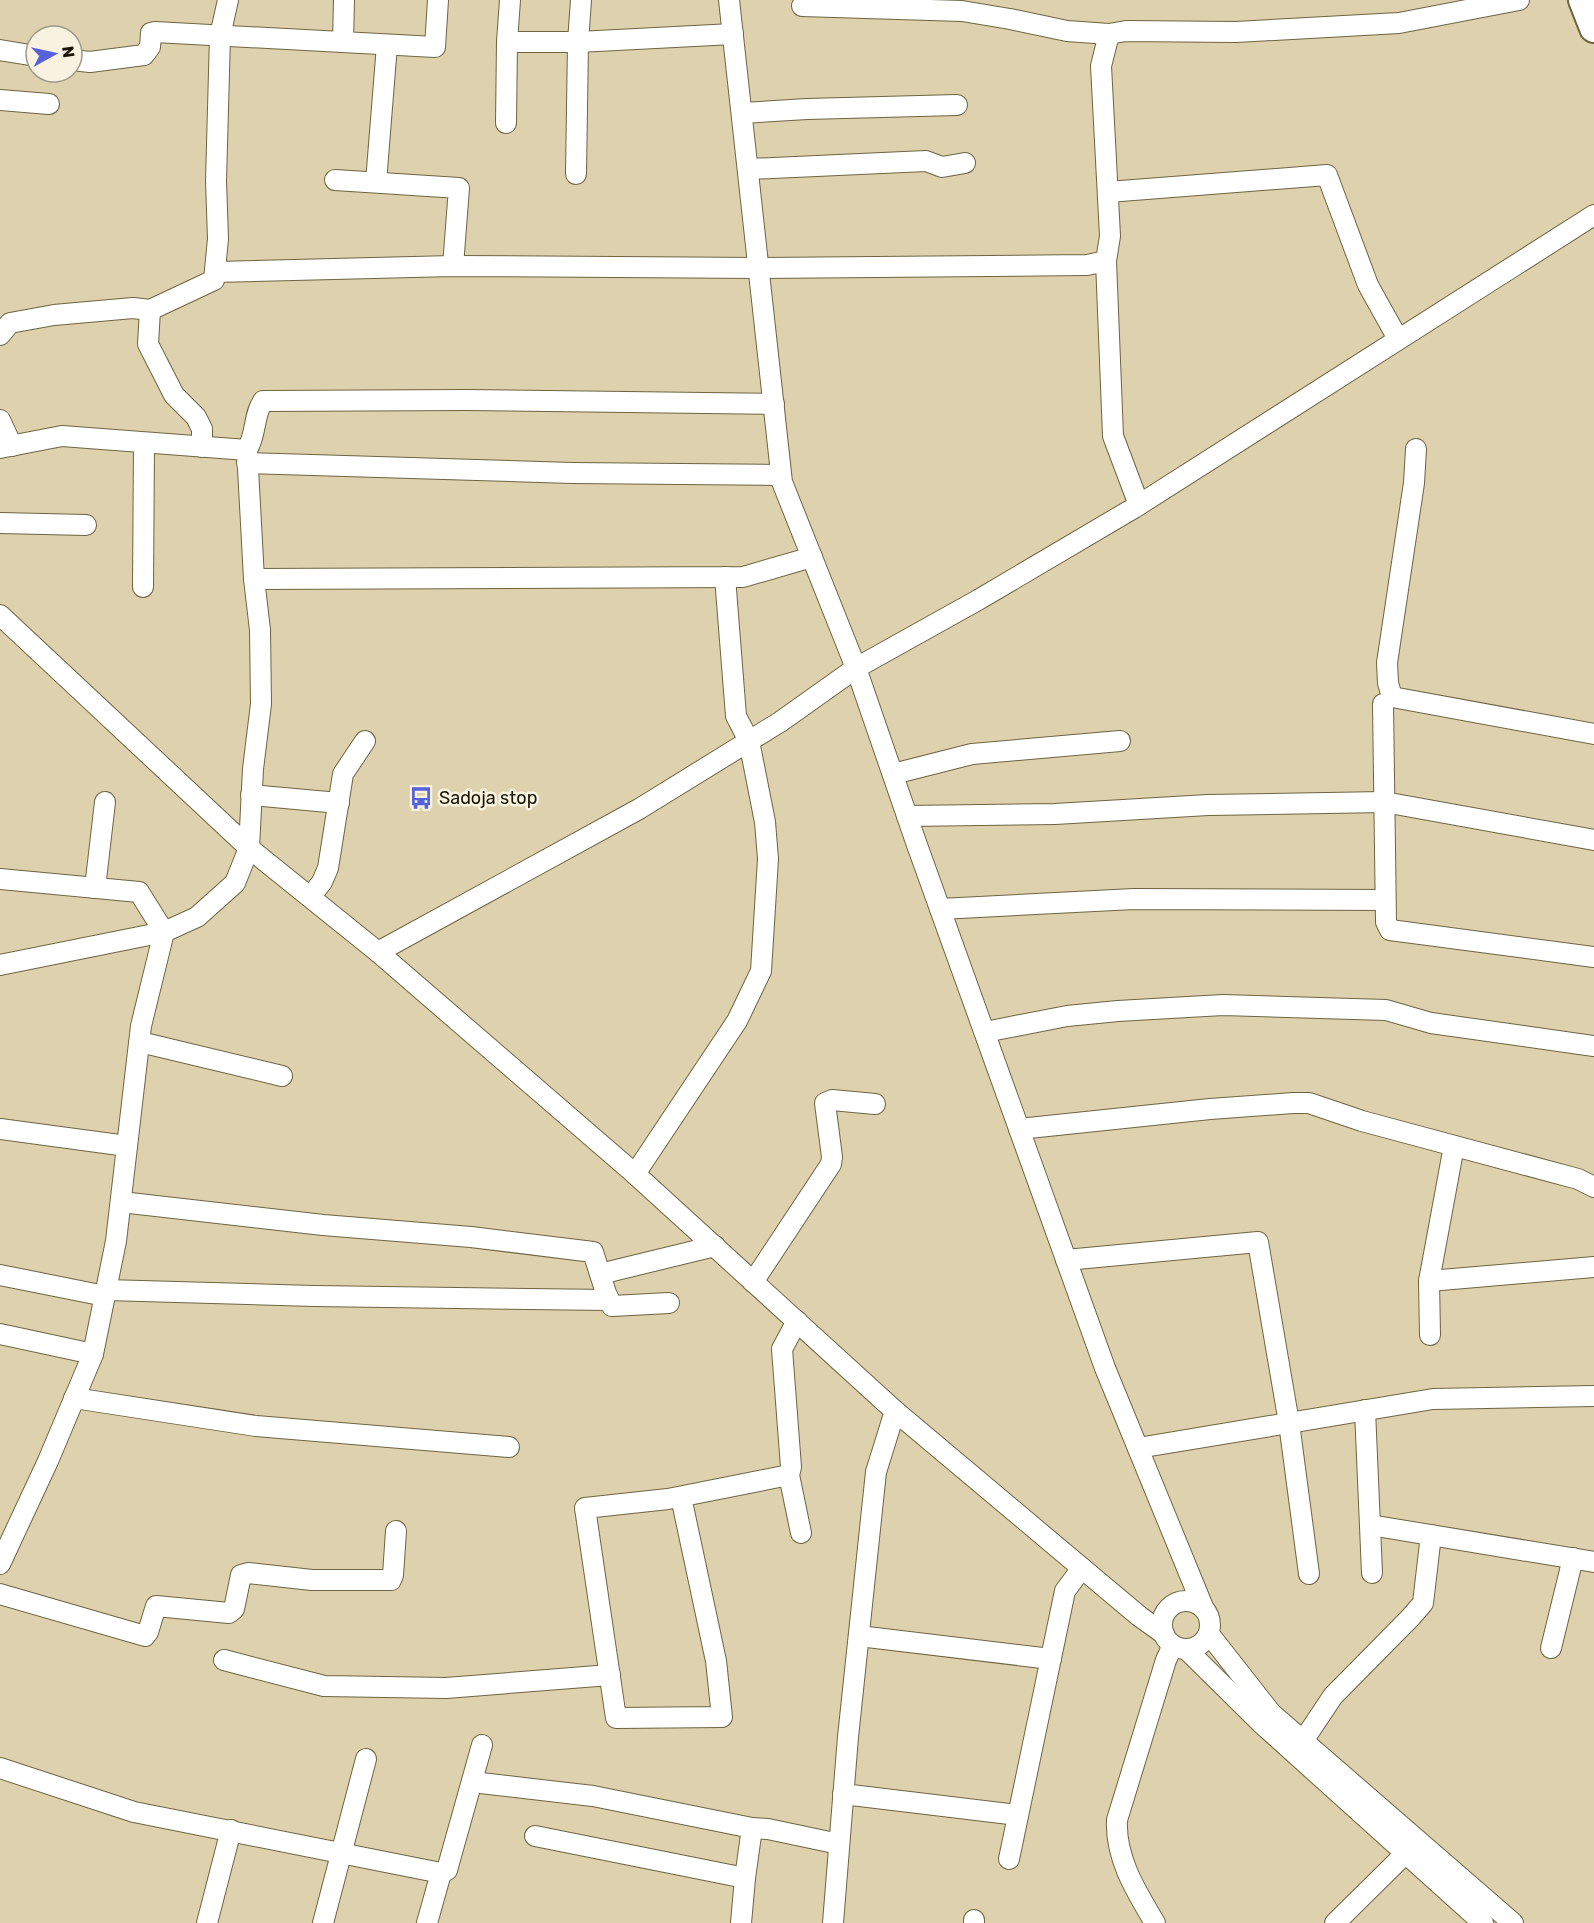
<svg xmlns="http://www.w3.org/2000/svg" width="1594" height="1923" viewBox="0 0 1594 1923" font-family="Rubik,sans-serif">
<rect width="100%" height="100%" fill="#ddd2ad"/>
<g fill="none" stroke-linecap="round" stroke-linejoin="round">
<!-- minor casing -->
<g stroke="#6e6442" stroke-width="22">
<g id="minor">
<polyline points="729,0 782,482 856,668 917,845 1105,1368 1203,1607"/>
<polyline points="802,6 962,11 1010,19 1067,31 1109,34"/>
<polyline points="343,42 344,0"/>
<polyline points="507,42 578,42 733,34"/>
<polyline points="0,50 36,56"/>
<polyline points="72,60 90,62 144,55 150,47 151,33 155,32 435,47 438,0"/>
<polyline points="0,100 49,104"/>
<polyline points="742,113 807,109 957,105"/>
<polyline points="506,123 507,42 510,0"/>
<polyline points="749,169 926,161 942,167 965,163"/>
<polyline points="576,174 578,42 581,0"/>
<polyline points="335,180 459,188 453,266"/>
<polyline points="376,182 387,45"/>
<polyline points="1108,192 1327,175 1368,285 1398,339"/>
<polyline points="1106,261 1113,436 1139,505"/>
<polyline points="215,272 453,266 759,268 1087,265 1106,261 1110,236 1101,66 1109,34 1126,31 1236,32 1399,23 1519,0"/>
<polyline points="150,310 148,344 174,395 196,417 202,429 202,447"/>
<polyline points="0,335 10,323 54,315 133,308 150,310 214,280 218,239 216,181 220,36 228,0"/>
<polyline points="0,420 12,446"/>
<polyline points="0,448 62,436 247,450 254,579 743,577 812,557"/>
<polyline points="1416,449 1414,483 1387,663 1388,683 1392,697 1594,734"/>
<path d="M247 450C257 433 253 416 263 401L466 400 774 404"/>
<polyline points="247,463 572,473 781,475"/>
<polyline points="0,523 86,525"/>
<polyline points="143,587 144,443"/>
<polyline points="0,615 249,848 378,952 635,1174 895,1411 1139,1616 1164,1634"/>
<polyline points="1383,704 1386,922 1390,930 1594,957"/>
<polyline points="893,774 972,754 1120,741"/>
<polyline points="251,795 339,803"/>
<polyline points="907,816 1055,814 1208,805 1384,802 1594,840"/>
<polyline points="0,879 139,892 164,932 0,965"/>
<polyline points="95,888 105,802"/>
<polyline points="310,897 322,882 328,868 343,774 365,741"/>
<polyline points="940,909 1134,899 1385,900"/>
<polyline points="378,952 639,809 780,722 856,668 978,600 1134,508 1594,215"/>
<polyline points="985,1032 1067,1016 1118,1011 1223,1005 1386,1010 1431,1023 1594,1046"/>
<polyline points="140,1042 282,1076"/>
<polyline points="0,1129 127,1146"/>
<polyline points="1019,1129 1210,1109 1293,1103 1309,1103 1362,1121 1578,1179 1594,1187"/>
<polyline points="635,1174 737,1021 761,971 768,859 765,822 749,741 736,716 725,577"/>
<polyline points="121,1202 323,1225 471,1237 593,1252 606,1293 612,1306 669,1303"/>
<polyline points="1066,1260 1258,1242 1289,1423 1309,1574"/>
<polyline points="600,1274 715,1246"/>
<polyline points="0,1275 105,1296"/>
<polyline points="1429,1281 1594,1267"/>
<polyline points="753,1282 831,1164 832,1157 825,1103 832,1100 875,1104"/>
<polyline points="106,1290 314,1296 608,1300"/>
<polyline points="797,1321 782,1349 791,1467 789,1475 801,1533"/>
<polyline points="0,1334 93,1354"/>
<polyline points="1430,1335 1429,1281 1454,1146"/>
<polyline points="74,1398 256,1426 509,1447"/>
<polyline points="1365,1410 1372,1573"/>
<polyline points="1138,1448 1433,1399 1594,1396"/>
<polyline points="681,1497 716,1661 722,1717 616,1718 585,1508 668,1499 789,1475"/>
<polyline points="1370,1525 1594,1562"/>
<polyline points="0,1564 48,1461 93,1354 116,1241 141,1026 164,932 197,917 235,883 249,848 253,769 261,704 260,630 254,579"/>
<polyline points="0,1594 145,1636 148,1632 156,1606 229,1613 234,1609 241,1575 248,1573 312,1580 391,1580 393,1575 396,1531"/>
<circle cx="1186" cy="1625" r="24"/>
<polyline points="1209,1634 1271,1713 1513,1923"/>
<polyline points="859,1636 1051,1659"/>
<polyline points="1551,1648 1573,1558"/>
<polyline points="1186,1649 1261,1723 1483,1923"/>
<polyline points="224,1660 324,1686 446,1688 610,1675"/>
<polyline points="1303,1741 1333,1696 1411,1617 1423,1603 1431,1535"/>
<polyline points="0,1768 134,1812 441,1873 447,1870 482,1745"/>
<polyline points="472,1782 593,1796 752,1828"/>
<polyline points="843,1794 1018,1815"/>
<polyline points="535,1836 745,1878"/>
<polyline points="1009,1859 1065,1591 1082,1568"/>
<polyline points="207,1923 231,1830"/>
<polyline points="323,1923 366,1759"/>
<polyline points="427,1923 441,1873"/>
<polyline points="741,1923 745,1878 752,1828 768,1829 839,1844"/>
<polyline points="833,1923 848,1737 876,1472 895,1411"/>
<polyline points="974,1923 974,1920"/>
<path d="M1155 1923C1136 1891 1115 1858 1117 1820L1166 1660 1173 1645"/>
<polyline points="1335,1923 1406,1853"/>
</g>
</g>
<!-- highway casing -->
<g stroke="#6e6442" stroke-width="32">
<polyline id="highway" points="1583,0 1594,28"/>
</g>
<!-- minor -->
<use href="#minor" stroke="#fff" stroke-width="20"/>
<!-- highway -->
<use href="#highway" stroke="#fff" stroke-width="28"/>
</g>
<!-- icons -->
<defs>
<g id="bus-bare" transform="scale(1.8)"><path d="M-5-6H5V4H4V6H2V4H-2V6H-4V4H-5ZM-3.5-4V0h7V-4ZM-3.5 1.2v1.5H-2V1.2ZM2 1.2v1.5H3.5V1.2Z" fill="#5562d9" stroke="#f8f3e0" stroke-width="2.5" paint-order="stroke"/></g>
</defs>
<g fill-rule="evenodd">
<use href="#bus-bare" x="421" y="798"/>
</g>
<g text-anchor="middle" stroke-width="5" stroke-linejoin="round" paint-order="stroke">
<!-- poi labels -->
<g font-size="18" fill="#181406" stroke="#f8f3e0" text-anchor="start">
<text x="439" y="804">Sadoja stop</text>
</g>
</g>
<!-- north arrow -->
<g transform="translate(54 54) rotate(82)"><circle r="28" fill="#f8f3e0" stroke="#9e9a89" stroke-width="1.5"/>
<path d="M0-4.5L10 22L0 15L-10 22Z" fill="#5562d9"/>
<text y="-9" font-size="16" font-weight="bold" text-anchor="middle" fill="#181406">N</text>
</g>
</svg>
